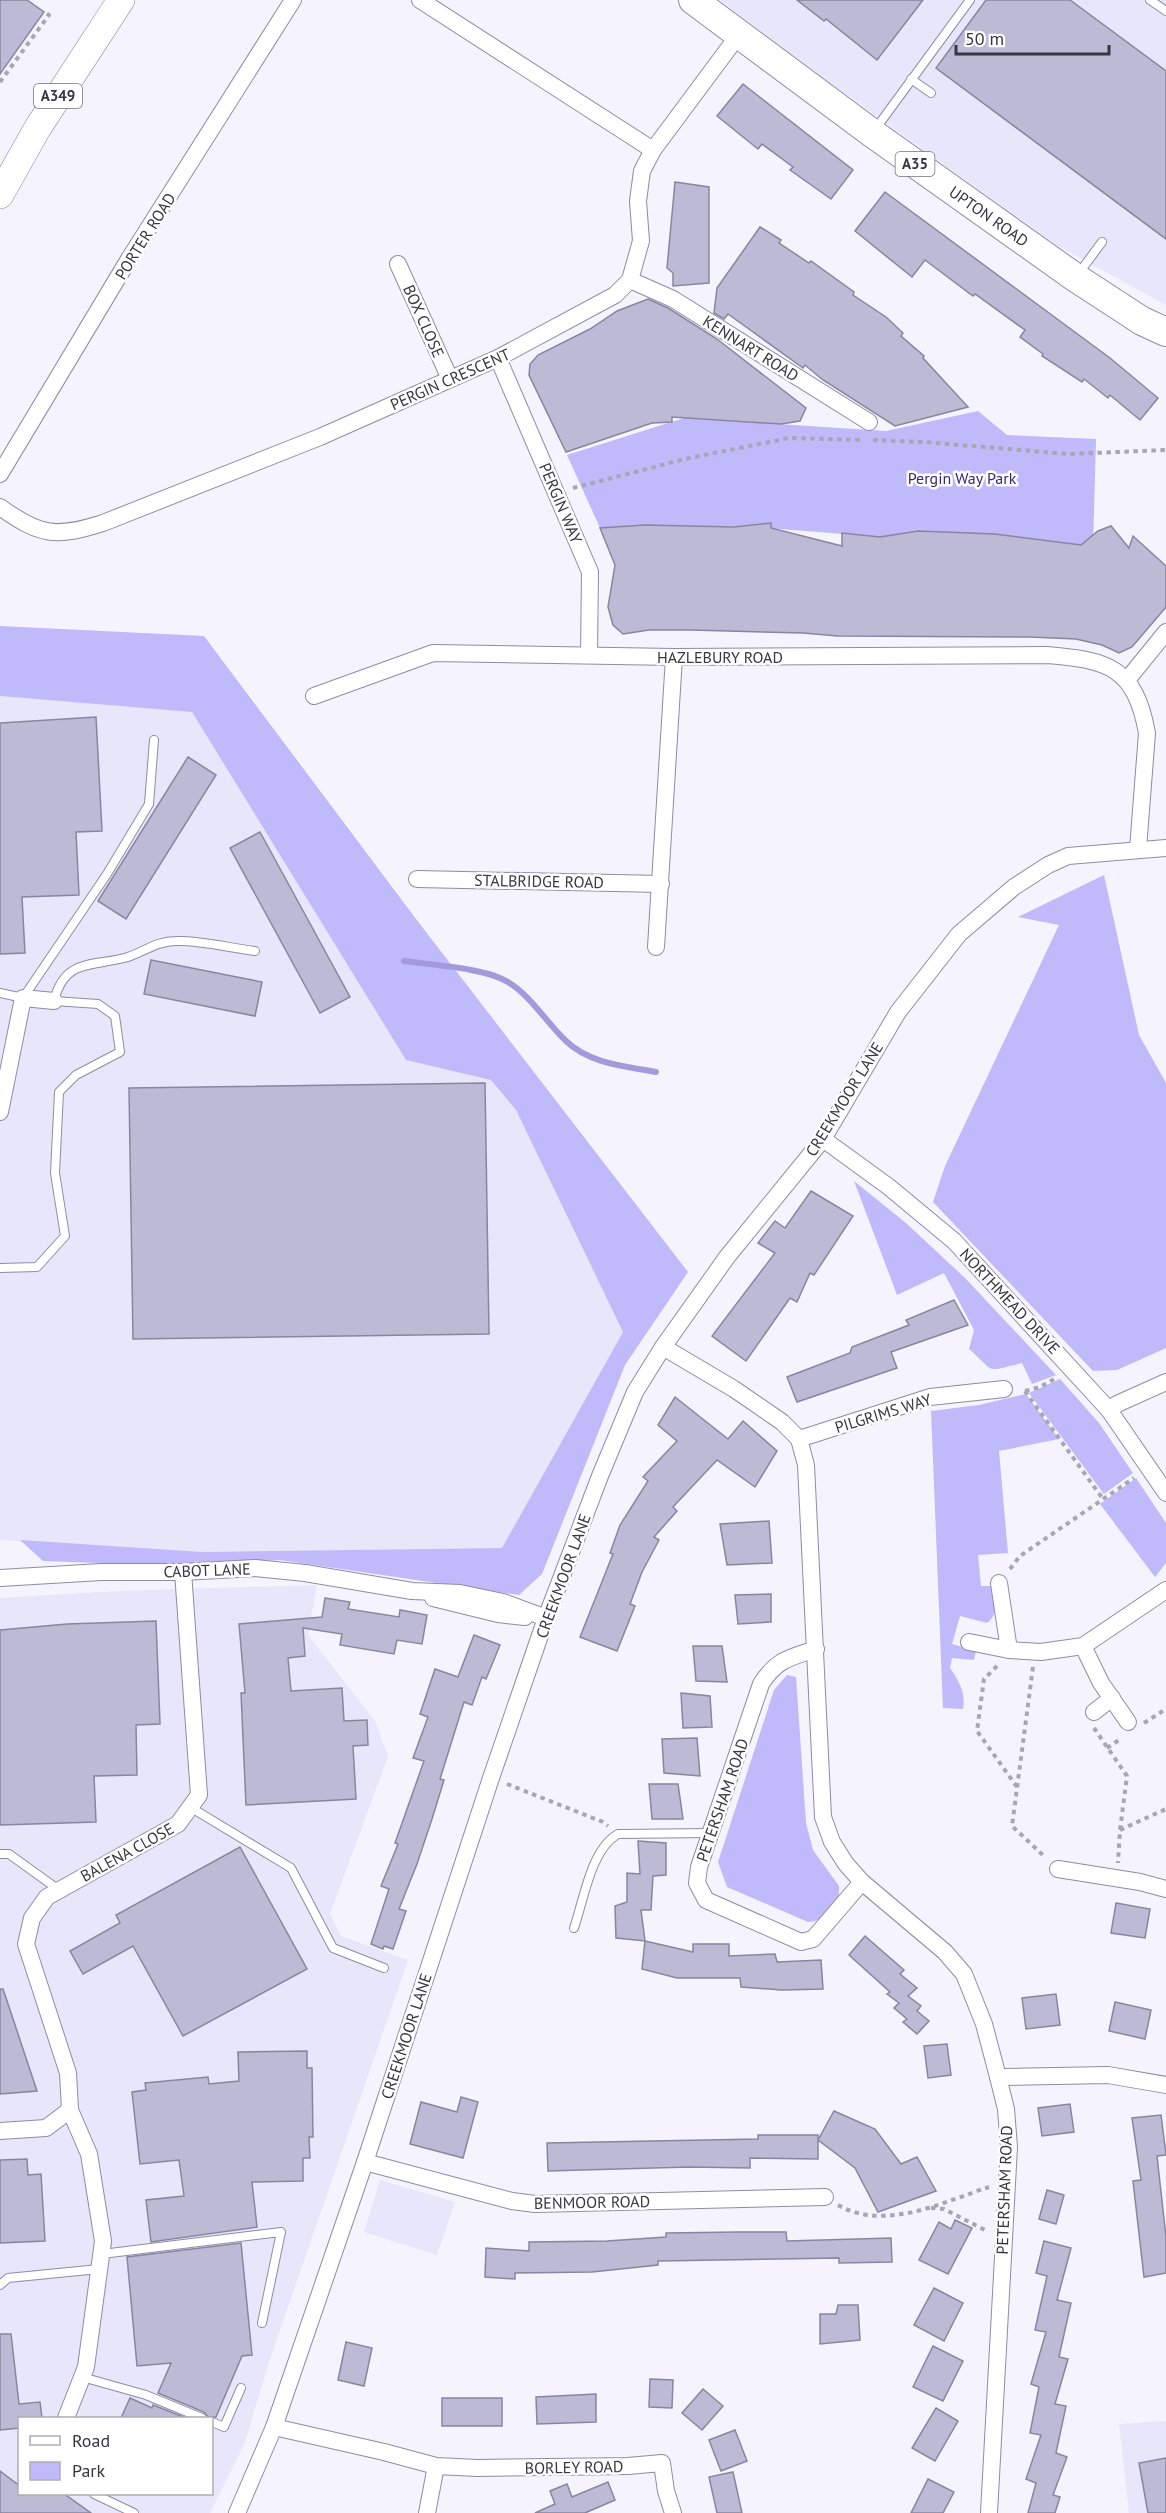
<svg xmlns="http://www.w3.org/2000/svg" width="1166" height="2513" viewBox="0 0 1166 2513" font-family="'PT Sans',sans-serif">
<rect width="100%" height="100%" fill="#f4f3fe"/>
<!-- built -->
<g fill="#e7e6fb" fill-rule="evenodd">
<polygon points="720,0 1166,0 1166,305 1055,244 826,80"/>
<polygon points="0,696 192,712 406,1060 492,1080 516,1110 623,1332 502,1548 202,1552 0,1540"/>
<path d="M317 1585 308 1635 375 1721 388 1756 330 1914 341 1936 408 1960 269 2362 244 2445 210 2513H0V1598L119 1591ZM20 2418H212V2494H20Z"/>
<polygon points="380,2180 455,2202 437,2255 364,2232"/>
<polygon points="1166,2421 1166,2513 1129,2513 1119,2424"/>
</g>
<!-- green -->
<g fill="#c0b9fa">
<polygon points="978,411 1007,435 1096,439 1093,547 1081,545 880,537 743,526 600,528 567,455 684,418 886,431"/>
<polygon points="0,626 204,636 416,919 688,1272 625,1365 542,1574 519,1595 280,1560 182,1566 43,1561 20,1540 202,1552 502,1548 623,1332 516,1110 491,1080 406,1060 192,712 0,696"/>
<polygon points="1104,875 1139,1035 1166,1083 1166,1348 1117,1370 1093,1371 933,1202 945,1166 1059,925 1018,917"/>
<path d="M854 1181 906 1223 966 1279 1056 1375 1032 1384 1022 1363C983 1373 996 1372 969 1349L974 1330 944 1273 897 1295Z"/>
<polygon points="1060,1379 1099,1423 1133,1473 1104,1494 1029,1393"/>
<path d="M1026 1394 1059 1439 999 1451 1008 1553 978 1555 981 1586H994C995 1600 1000 1613 987 1623L960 1616 952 1644 976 1651 974 1660 952 1658 950 1668C959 1681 966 1693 963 1709L943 1708 931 1411 979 1405Z"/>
<polygon points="1136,1478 1166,1523 1166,1563 1155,1577 1100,1504"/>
<path d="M787 1675 796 1677 806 1823 813 1850 839 1886V1900C829 1911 822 1922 808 1922L727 1887 718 1862 774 1690Z"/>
</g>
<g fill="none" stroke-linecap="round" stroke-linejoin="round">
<!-- stream -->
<path stroke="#a29ada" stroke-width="6" d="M404 961C431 965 486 968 508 982 531 996 546 1022 566 1041 590 1064 625 1066 656 1072"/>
</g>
<!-- building -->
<g fill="#bdbad5" stroke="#88869f" stroke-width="1.5">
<polygon points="0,0 27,0 44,12 0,74"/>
<polygon points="797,0 923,0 877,60 826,19 824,21"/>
<polygon points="986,0 1070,0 1166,71 1166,239 936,68"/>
<polygon points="743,84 853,170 831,199 790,170 793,167 762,144 758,149 717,116"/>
<polygon points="675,182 709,187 709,283 673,286 673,273 667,268"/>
<polygon points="885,192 1110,358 1158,398 1140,420 1110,395 1108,398 1084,379 1082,382 1042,356 1043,354 1020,337 1025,330 975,294 973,296 925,260 912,277 855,231"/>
<polygon points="760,227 781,240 779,243 809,263 811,261 854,292 853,295 886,317 903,333 901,336 924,356 923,358 968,407 895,426 823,380 805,365 803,368 728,314 724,319 714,313 717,288"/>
<polygon points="648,299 668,308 717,339 806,408 800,421 781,424 672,417 672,422 652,423 566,452 529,375 530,364 538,355 590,329 617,311"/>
<polygon points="771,523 771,528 842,546 842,533 880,537 918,531 995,534 1081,545 1098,531 1111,526 1129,548 1133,536 1166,566 1166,607 1132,647 1119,653 1102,645 1076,639 1030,637 838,636 803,633 691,630 649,630 623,634 613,625 608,607 615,565 600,528 645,525 734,527"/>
<polygon points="96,717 102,831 76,832 79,895 22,897 25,953 0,954 0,723"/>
<polygon points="188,757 216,775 126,919 98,901"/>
<polygon points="260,832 350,997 320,1013 230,848"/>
<polygon points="151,960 262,982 255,1016 144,994"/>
<polygon points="485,1083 489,1334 133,1339 129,1088"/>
<polygon points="811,1191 853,1216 814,1275 810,1273 797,1302 790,1298 746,1361 712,1336 775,1253 758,1243 775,1221 785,1228"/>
<polygon points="954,1300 968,1325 891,1352 897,1368 797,1402 787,1377 850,1353 852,1347 909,1325 906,1320"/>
<polygon points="675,1397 728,1439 743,1421 777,1451 755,1487 717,1460 673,1507 677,1511 654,1537 659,1540 642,1572 630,1604 635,1606 617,1651 580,1637 613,1554 610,1553 620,1525 648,1481 643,1477 677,1441 658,1425"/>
<polygon points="769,1521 772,1563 727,1565 720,1524"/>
<polygon points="771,1594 771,1622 738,1624 735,1595"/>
<polygon points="325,1598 350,1602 348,1609 399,1617 400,1610 427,1615 422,1644 397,1640 394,1654 340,1645 342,1634 303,1628 305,1656 288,1658 291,1691 342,1688 344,1721 367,1720 368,1745 353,1746 356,1799 246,1805 241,1693 245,1693 239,1624 322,1617"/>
<polygon points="156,1621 160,1724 136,1725 137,1775 94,1776 96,1822 0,1825 0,1630 67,1624"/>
<polygon points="474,1635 500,1645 486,1679 482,1677 472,1705 464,1702 440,1779 444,1780 432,1819 417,1864 399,1909 406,1911 393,1949 384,1946 383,1949 371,1944 389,1889 381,1886 398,1844 395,1843 424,1761 413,1758 428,1717 420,1714 435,1669 458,1677"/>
<polygon points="693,1646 722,1646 727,1682 696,1681"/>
<polygon points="681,1693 710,1696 712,1727 683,1728"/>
<polygon points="697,1738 700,1776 664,1773 662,1739"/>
<polygon points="649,1784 678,1784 683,1819 652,1819"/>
<polygon points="638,1841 666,1843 666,1875 653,1876 651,1910 641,1910 645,1941 616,1938 615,1906 627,1902 627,1873 640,1874"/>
<polygon points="240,1847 307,1969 183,2036 133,1946 83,1974 70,1951 120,1923 116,1915"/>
<polygon points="1116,1903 1150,1909 1145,1938 1111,1933"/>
<polygon points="865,1936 904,1970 900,1974 917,1988 908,1996 921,2006 917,2011 929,2021 917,2034 903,2022 907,2019 894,2008 899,2003 887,1994 890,1992 849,1955"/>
<polygon points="645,1941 693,1952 693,1944 729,1944 729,1956 775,1954 777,1962 821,1960 823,1989 782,1990 741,1987 740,1978 677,1978 642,1969"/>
<polygon points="0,1989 3,1989 37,2091 0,2094"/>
<polygon points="1056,1994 1060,2025 1026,2029 1022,1998"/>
<polygon points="1115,2002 1151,2010 1145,2039 1109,2031"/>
<polygon points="947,2044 951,2075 928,2078 924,2046"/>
<polygon points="307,2051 307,2068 312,2068 313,2137 309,2137 310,2158 303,2158 303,2181 252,2182 257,2227 151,2242 146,2200 184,2196 179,2160 140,2164 132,2092 146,2090 145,2083 208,2077 209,2084 239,2081 238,2052"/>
<polygon points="461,2097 478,2102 463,2158 410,2144 421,2102 457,2112"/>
<polygon points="1070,2104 1074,2132 1042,2136 1038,2108"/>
<polygon points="834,2111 875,2129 901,2164 917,2157 936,2191 878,2212 855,2168 818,2140"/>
<polygon points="1161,2115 1166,2155 1157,2156 1166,2237 1166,2273 1144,2277 1133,2181 1141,2180 1132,2118"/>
<polygon points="758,2135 818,2135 818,2159 750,2158 750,2168 689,2167 548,2171 547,2143 758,2139"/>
<polygon points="27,2159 28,2175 41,2174 45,2241 0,2243 0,2160"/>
<polygon points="1047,2190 1064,2195 1056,2224 1039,2219"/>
<polygon points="955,2220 972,2228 948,2274 919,2260 939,2222 951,2229"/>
<polygon points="738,2232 786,2232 787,2241 891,2238 892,2262 839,2263 839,2258 658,2261 658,2265 592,2272 515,2273 515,2279 485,2277 486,2248 529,2251 529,2242 607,2241 666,2237 666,2233"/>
<polygon points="1044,2241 1071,2248 1057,2300 1071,2303 1059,2357 1068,2359 1055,2404 1066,2406 1056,2453 1067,2457 1053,2495 1060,2497 1055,2513 1028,2513 1036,2483 1026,2479 1041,2435 1030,2433 1039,2387 1031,2384 1046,2332 1035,2330 1047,2276 1036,2273"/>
<polygon points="241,2243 252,2355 242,2356 216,2417 208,2417 204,2412 158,2393 171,2363 137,2366 127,2257"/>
<polygon points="934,2288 963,2303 944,2341 914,2325"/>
<polygon points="838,2305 858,2305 860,2340 820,2344 820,2314 836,2314"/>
<polygon points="0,2334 11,2334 19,2404 40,2402 42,2418 20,2418 20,2428 0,2430"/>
<polygon points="346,2342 372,2348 364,2386 338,2380"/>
<polygon points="933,2346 963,2361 943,2401 913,2387"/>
<polygon points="650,2379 673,2380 672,2408 649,2407"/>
<polygon points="703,2389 723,2406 702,2430 682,2413"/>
<polygon points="596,2394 596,2422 537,2424 536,2397"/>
<polygon points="130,2398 152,2408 153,2405 186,2418 121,2418"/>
<rect x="442" y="2398" width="60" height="28"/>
<polygon points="936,2408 958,2421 935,2461 912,2448"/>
<polygon points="735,2430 747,2461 721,2471 709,2440"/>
<polygon points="1166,2458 1166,2513 1148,2513 1139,2463"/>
<polygon points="0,2471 20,2486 20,2493 63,2493 91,2513 0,2513"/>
<polygon points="733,2472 742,2513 717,2513 709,2477"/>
<polygon points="928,2479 954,2492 943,2513 911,2513"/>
<polygon points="608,2482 615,2500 585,2513 535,2513 555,2504 550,2491 567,2484 572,2497"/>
</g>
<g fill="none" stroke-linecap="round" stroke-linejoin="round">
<!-- service casing -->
<g stroke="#8e8ca5" stroke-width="10">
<g id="service">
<polyline points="1150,0 1166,11"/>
<polyline points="911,79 931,93"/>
<polyline points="874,131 970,0"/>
<polyline points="1079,273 1102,242"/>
<polyline points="0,993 23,998 107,874 149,804 154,740"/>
<path d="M0 1268 37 1267 65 1236 55 1173 59 1092 76 1075 120 1052 115 1016 98 1004 54 1001C65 957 94 967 128 957 145 951 157 941 176 941 201 940 229 948 255 951"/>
<polyline points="190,1807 291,1868 333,1948 384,1968"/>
<polyline points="0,1854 9,1854 59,1890"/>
<path d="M574 1928C584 1899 591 1849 618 1834L710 1833"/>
<polyline points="102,2254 281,2232 262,2323"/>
<polyline points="0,2285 8,2278 99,2269"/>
<polyline points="82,2377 146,2395 202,2418"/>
<polyline points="212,2422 224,2427 241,2388"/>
<polyline points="94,2494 134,2513"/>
</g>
</g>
<!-- minor casing -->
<g stroke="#8e8ca5" stroke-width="18">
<g id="minor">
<polyline points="420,0 653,150"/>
<polyline points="398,264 450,379"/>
<polyline points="630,280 673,299 869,422"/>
<polyline points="498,358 590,572 589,654"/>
<polyline points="0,474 129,259 293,0"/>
<path d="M0 507C40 536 56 538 103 523L320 437 498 358 615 295 630 280 641 241 638 201 642 171 653 150 740 33"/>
<polyline points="1127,680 1166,632"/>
<path d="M314 696 433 653 674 657 1047 655C1108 660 1135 667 1147 733L1138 849"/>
<polyline points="417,879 661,884"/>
<polyline points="656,947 674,657"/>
<polyline points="0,1112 23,998 54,1001"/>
<polyline points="823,1139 889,1187 954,1241 1109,1410 1166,1493"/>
<polyline points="663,1347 734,1389 782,1422 799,1439 806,1465 823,1817 832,1842 846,1864 862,1882 945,1952 964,1974 984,2024 998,2077 1006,2109 1009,2147 989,2513"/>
<polyline points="1109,1410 1117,1404 1166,1382"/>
<polyline points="799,1439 930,1397 1004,1389"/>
<polyline points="0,1578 101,1572 183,1572 255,1568 305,1573 412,1591 460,1593 503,1602 546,1618"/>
<polyline points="999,1583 1009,1650"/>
<polyline points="433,1598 498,1614 525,1617"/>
<polyline points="969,1642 1009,1650 1041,1652 1083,1646 1166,1590"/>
<polyline points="1083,1646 1101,1683 1128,1722"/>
<path d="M816 1649C789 1658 777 1659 761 1684L699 1867 697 1883 706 1900 801 1942 813 1939 862 1882"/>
<polyline points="1094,1712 1112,1698"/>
<polyline points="1058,1869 1140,1882 1166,1889"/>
<polyline points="998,2077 1108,2075 1166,2085"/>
<polyline points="0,2131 46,2128 70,2110"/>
<polyline points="365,2162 512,2201 535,2204 825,2197"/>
<polyline points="66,2418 86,2367 103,2241 89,2154 70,2110 68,2073 26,1944 32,1918 47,1897 178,1824 199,1795 183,1572"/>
<polyline points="274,2427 384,2452 436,2466 477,2468 628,2466 662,2463 666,2491 673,2513"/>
<polyline points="237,2513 274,2427 365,2162 491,1778 546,1618 600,1476 635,1392 663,1347 727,1257 823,1139 898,1012 959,934 1014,887 1048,865 1068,856 1166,848"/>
<polyline points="427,2513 436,2466"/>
</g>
</g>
<!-- primary casing -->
<g stroke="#8e8ca5" stroke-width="28">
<polyline id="primary" points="0,195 37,129 121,0"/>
</g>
<!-- trunk casing -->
<g stroke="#8e8ca5" stroke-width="30">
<polyline id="trunk" points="693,0 872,133 1076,278 1142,321 1166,332"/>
</g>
<!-- path -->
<g stroke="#a7a6b1" stroke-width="4" stroke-dasharray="4.5 4.5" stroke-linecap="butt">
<polyline points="0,82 49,15 44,12"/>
<polyline points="873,440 924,442 1069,454 1166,450"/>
<polyline points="573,488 685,459 789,438 863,440"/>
<polyline points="1025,1391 1103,1499"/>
<polyline points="1025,1391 1040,1387 1056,1378"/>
<polyline points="1010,1569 1020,1556 1134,1478"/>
<polyline points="997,1666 984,1679 977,1731 1017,1787"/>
<polyline points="1033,1667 1012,1826 1045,1857"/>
<polyline points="1144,1723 1166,1709"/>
<polyline points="1094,1728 1127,1776 1120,1830 1118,1863"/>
<polyline points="1107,1748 1122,1738"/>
<polyline points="507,1784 603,1822 608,1826"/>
<polyline points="1120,1830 1166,1809"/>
<path d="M838 2205C885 2232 943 2202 989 2187"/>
<polyline points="931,2208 944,2209 987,2231"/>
</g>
<!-- service -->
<use href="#service" stroke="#fff" stroke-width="8"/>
<!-- minor -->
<use href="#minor" stroke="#fff" stroke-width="16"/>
<!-- primary -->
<use href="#primary" stroke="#fff" stroke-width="27"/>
<!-- trunk -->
<use href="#trunk" stroke="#fff" stroke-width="28"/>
</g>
<g text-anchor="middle" stroke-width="5" stroke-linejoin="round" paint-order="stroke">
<!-- shield labels -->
<g fill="#fff" stroke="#73727a" stroke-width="1.5">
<rect x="34" y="84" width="48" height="24" rx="4.5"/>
<rect x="895.5" y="152" width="39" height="24" rx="4.5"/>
</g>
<g font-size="15" font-weight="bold" fill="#373641">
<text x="58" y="101">A349</text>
<text x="915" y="169">A35</text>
</g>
<!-- street labels -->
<g font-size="16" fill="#373641" stroke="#fff">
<text transform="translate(989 216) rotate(35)" y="6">UPTON ROAD</text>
<text transform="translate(145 236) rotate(-58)" y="6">PORTER ROAD</text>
<text transform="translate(424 321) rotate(66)" y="6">BOX CLOSE</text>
<text transform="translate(751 348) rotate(32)" y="6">KENNART ROAD</text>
<text transform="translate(450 379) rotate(-24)" y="6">PERGIN CRESCENT</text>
<text transform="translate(561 503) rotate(67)" y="6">PERGIN WAY</text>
<text x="720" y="663">HAZLEBURY ROAD</text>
<text transform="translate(539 881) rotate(1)" y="6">STALBRIDGE ROAD</text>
<text transform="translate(844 1099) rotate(-58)" y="6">CREEKMOOR LANE</text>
<text transform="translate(1010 1301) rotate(47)" y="6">NORTHMEAD DRIVE</text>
<text transform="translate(883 1413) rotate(-17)" y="6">PILGRIMS WAY</text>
<text transform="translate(207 1570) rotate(-2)" y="6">CABOT LANE</text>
<text transform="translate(563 1576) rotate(-70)" y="6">CREEKMOOR LANE</text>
<text transform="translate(722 1800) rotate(-71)" y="6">PETERSHAM ROAD</text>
<text transform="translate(127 1852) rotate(-29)" y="6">BALENA CLOSE</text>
<text transform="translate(406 2036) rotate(-72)" y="6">CREEKMOOR LANE</text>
<text transform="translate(1004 2190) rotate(-88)" y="6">PETERSHAM ROAD</text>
<text transform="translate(592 2202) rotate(-1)" y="6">BENMOOR ROAD</text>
<text transform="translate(574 2467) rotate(-1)" y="6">BORLEY ROAD</text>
</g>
<!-- park labels -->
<g font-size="16" fill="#392771" stroke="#fff">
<text x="962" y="484">Pergin Way Park</text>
</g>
</g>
<!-- legend -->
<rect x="18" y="2417" width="195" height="78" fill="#ffffff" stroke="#afafb3" stroke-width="1.5"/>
<rect x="30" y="2436" width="30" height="9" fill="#ffffff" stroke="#afafb3" stroke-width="1.5"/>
<text x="72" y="2447" font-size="18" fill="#373641">Road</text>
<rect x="30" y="2462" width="30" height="18" fill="#c0b9fa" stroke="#afafb3" stroke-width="1.5"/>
<text x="72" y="2477" font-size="18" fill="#373641">Park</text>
<!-- scale -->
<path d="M956 45v9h153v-9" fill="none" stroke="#373641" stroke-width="3"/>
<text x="965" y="45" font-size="18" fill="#373641" stroke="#ffffff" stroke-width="4.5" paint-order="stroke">50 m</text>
</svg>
